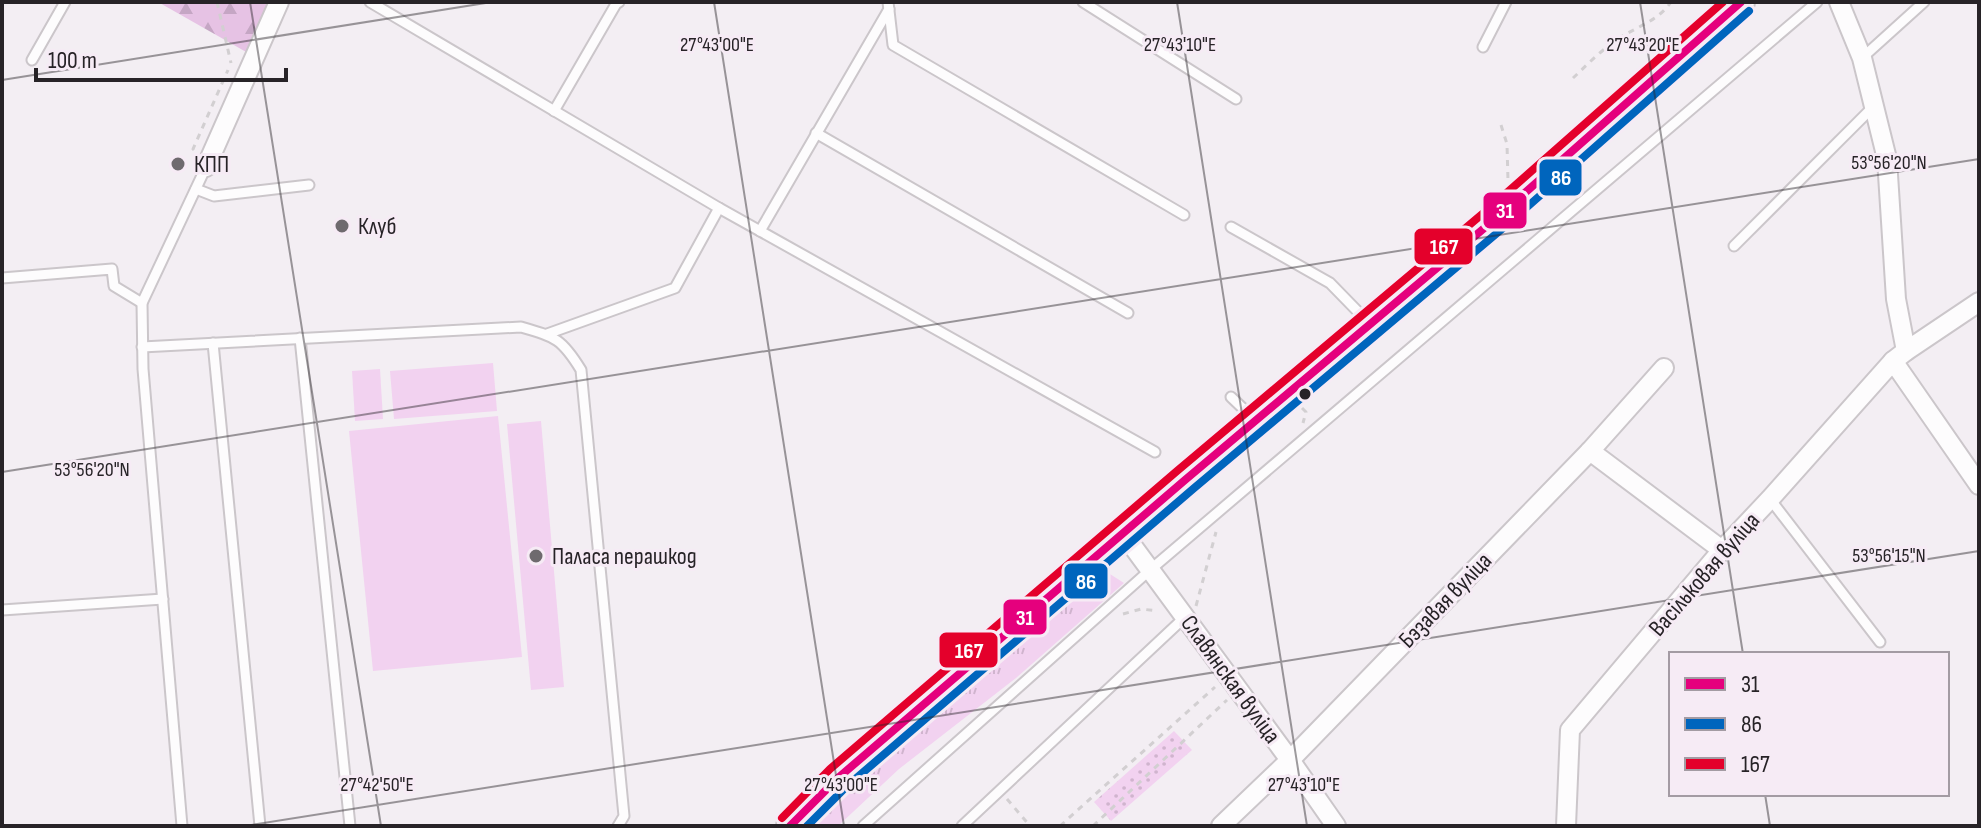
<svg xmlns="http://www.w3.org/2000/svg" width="1981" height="828" viewBox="0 0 1981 828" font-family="'Sofia Sans Condensed',sans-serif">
<defs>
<pattern id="grass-tufts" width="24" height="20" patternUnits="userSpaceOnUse" patternTransform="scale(2)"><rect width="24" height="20" fill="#f2d2f0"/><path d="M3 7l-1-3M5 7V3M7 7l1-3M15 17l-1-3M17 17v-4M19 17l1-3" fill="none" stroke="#d0b4ce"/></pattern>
<pattern id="forest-firs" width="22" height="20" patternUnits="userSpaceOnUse" patternTransform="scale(2)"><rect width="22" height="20" fill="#e6c2e4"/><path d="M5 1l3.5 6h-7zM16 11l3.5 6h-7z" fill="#c5a6c4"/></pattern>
<pattern id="park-dots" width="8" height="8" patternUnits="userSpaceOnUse" patternTransform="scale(2)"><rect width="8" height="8" fill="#f2d2f0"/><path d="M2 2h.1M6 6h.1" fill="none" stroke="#d0b4ce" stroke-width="1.8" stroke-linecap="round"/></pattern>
</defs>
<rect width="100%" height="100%" fill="#f3eef3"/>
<!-- grass -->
<polygon fill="url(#grass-tufts)" points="1099,567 1124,583 1016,678 899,769 838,826 803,826 825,801"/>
<!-- forest -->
<polygon fill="url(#forest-firs)" points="158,2 279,2 255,57"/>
<!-- park -->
<polygon fill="url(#park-dots)" points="1174,731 1192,750 1111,821 1094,802"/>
<!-- pitch -->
<g fill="#f2d2f0">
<polygon points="493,363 497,411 394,419 390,371"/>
<polygon points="380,369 383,419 355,421 352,371"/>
<polygon points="498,416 522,657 373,671 349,431"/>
<polygon points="541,421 564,687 531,690 507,424"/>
</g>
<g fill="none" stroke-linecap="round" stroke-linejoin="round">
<!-- service casing -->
<g stroke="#cbc6ca" stroke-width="13">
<g id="service">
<polyline points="370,2 719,208 1155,452"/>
<polyline points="888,2 893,45 1184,215"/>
<polyline points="1083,2 1236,99"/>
<polyline points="1483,47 1506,2"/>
<polyline points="1862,58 1924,2"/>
<polyline points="32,60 65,2"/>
<polyline points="554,111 616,4 619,2"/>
<polyline points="816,133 1128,313"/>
<polyline points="196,189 214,196 309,185"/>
<polyline points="1231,227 1330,283 1368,322"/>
<polyline points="760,231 889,9"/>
<polyline points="1734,246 1874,106"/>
<polyline points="2,278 112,269 114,286 142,303"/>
<polyline points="547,334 675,288 719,208"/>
<polyline points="300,338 350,826"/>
<polyline points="213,343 260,826"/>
<path d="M142 347 521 327C556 337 562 339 581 370L624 816 618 826"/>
<polyline points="1231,397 1254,419"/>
<polyline points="1770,499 1880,642"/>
<polyline points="2,610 163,599"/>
<polyline points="182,826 143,369 142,303 206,167"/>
<polyline points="863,826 1150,570 1817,2"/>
<polyline points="962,826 1185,617"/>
</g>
</g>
<!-- minor casing -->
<g stroke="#cbc6ca" stroke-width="22">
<g id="minor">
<polyline points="1839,2 1862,58 1887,159 1896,299 1906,351"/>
<polyline points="206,167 279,2"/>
<polyline points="1893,361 1979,485"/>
<polyline points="1590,451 1722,550"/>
<polyline points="1123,533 1290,760 1336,826"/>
<polyline points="1221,826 1290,760 1590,451 1664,368"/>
<polyline points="1566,826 1570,730 1722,550 1770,499 1893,361 1906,351 1979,302"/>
</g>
</g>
<!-- secondary casing -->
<g stroke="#cbc6ca" stroke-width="30">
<polyline id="secondary" points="790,826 838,778 1185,480 1252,425 1501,214 1741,2"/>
</g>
<!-- path -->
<g stroke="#d2cfd1" stroke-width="3" stroke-dasharray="6 6" stroke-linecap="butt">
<polyline points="217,2 231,63"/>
<path d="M1573 78C1587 65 1601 50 1618 39 1636 27 1658 21 1671 2"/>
<polyline points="1501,125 1507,144 1508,181"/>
<polyline points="194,150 193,149 228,70"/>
<polyline points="1302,408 1306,412 1303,423"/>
<polyline points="1196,606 1216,532"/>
<polyline points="1123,614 1141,609 1158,611"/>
<polyline points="1007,799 1030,826"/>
<polyline points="1060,826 1215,687"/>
<polyline points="1093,826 1227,700"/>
</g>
<!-- service -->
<use href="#service" stroke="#fdfcfd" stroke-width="9"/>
<!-- minor -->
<use href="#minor" stroke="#fdfcfd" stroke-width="18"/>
<!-- secondary -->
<use href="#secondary" stroke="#fdfcfd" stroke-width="26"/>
<!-- bus-1 casing -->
<g stroke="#f6ebf5" stroke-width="14">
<polyline id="bus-1" points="790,826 838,778 1185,480 1501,214 1741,2"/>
</g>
<!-- bus-2 casing -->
<g stroke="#f6ebf5" stroke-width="14">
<polyline id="bus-2" points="807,826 846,787 1193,489 1509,223 1749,11"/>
</g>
<!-- bus-3 casing -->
<g stroke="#f6ebf5" stroke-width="14">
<polyline id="bus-3" points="782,818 830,769 1177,471 1493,205 1723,2"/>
</g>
<!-- bus-1 -->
<use href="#bus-1" stroke="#e5007d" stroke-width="8"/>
<!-- bus-2 -->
<use href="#bus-2" stroke="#0065bd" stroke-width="8"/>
<!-- bus-3 -->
<use href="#bus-3" stroke="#e4002b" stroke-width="8"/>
</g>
<!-- ticks -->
<path fill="none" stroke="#272327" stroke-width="2" stroke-opacity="0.45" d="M250 2 381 826M714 2 844 826M1177 2 1307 826M1640 2 1743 654M2 80 492 2M2 472 1979 159M1765 794 1770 826M245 826 1979 551"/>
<!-- markers -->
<g fill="#6e6a6e" stroke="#f6ebf5" stroke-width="3">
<circle cx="178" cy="164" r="8"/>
<circle cx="342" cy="226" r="8"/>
<circle cx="536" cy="556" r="8"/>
</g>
<circle fill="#272327" stroke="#f6ebf5" stroke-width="3" cx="1305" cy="394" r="7"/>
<g text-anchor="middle" stroke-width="6" stroke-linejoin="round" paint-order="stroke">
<!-- poi labels -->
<g font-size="24" fill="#272327" stroke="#f6ebf5" text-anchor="start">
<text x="194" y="172">КПП</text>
<text x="358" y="234">Клуб</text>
<text x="552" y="564">Паласа перашкод</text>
</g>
<!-- street labels -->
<g font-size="24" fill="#272327" stroke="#f6ebf5">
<text transform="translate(1704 574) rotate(-49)" y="8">Васільковая вуліца</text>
<text transform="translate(1445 600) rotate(-46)" y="8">Бэзавая вуліца</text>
<text transform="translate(1231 679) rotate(54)" y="8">Славянская вуліца</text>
</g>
</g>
<g font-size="20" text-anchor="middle" fill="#272327" stroke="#f6ebf5" stroke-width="6" stroke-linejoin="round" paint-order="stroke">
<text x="717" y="51">27°43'00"E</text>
<text x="1180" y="51">27°43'10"E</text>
<text x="1643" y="51">27°43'20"E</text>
<text x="1889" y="169">53°56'20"N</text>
<text x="92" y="476">53°56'20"N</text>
<text x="1889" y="562">53°56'15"N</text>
<text x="377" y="791">27°42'50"E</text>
<text x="841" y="791">27°43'00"E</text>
<text x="1304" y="791">27°43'10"E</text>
</g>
<g stroke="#f6ebf5" stroke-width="3">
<rect x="1538" y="158" width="45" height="39" rx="8" fill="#0065bd"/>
<rect x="1482" y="191" width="46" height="39" rx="8" fill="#e5007d"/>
<rect x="1413" y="227" width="61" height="39" rx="8" fill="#e4002b"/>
<rect x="1063" y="562" width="46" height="38" rx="8" fill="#0065bd"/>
<rect x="1002" y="598" width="46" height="38" rx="8" fill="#e5007d"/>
<rect x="938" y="631" width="61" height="38" rx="8" fill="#e4002b"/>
</g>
<g font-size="22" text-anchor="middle" font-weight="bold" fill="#fff">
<text x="1561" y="185">86</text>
<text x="1505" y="218">31</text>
<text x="1444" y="254">167</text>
<text x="1086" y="589">86</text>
<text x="1025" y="625">31</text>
<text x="969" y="658">167</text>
</g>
<!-- border -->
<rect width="1981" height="828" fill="none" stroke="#272327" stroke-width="8"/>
<!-- legend -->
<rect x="1669" y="652" width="280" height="144" fill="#f6ebf5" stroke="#a39ba3" stroke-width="2"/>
<rect x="1685" y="678" width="40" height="12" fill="#e5007d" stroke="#a39ba3" stroke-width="2"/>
<text x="1741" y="692" font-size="24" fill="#272327">31</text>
<rect x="1685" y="718" width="40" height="12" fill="#0065bd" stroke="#a39ba3" stroke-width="2"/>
<text x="1741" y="732" font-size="24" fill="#272327">86</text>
<rect x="1685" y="758" width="40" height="12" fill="#e4002b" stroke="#a39ba3" stroke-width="2"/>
<text x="1741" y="772" font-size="24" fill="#272327">167</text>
<!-- scale -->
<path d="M36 68v12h250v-12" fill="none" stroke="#272327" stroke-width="4"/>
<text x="48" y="68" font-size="24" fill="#272327" stroke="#f6ebf5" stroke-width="6" paint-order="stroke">100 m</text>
</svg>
